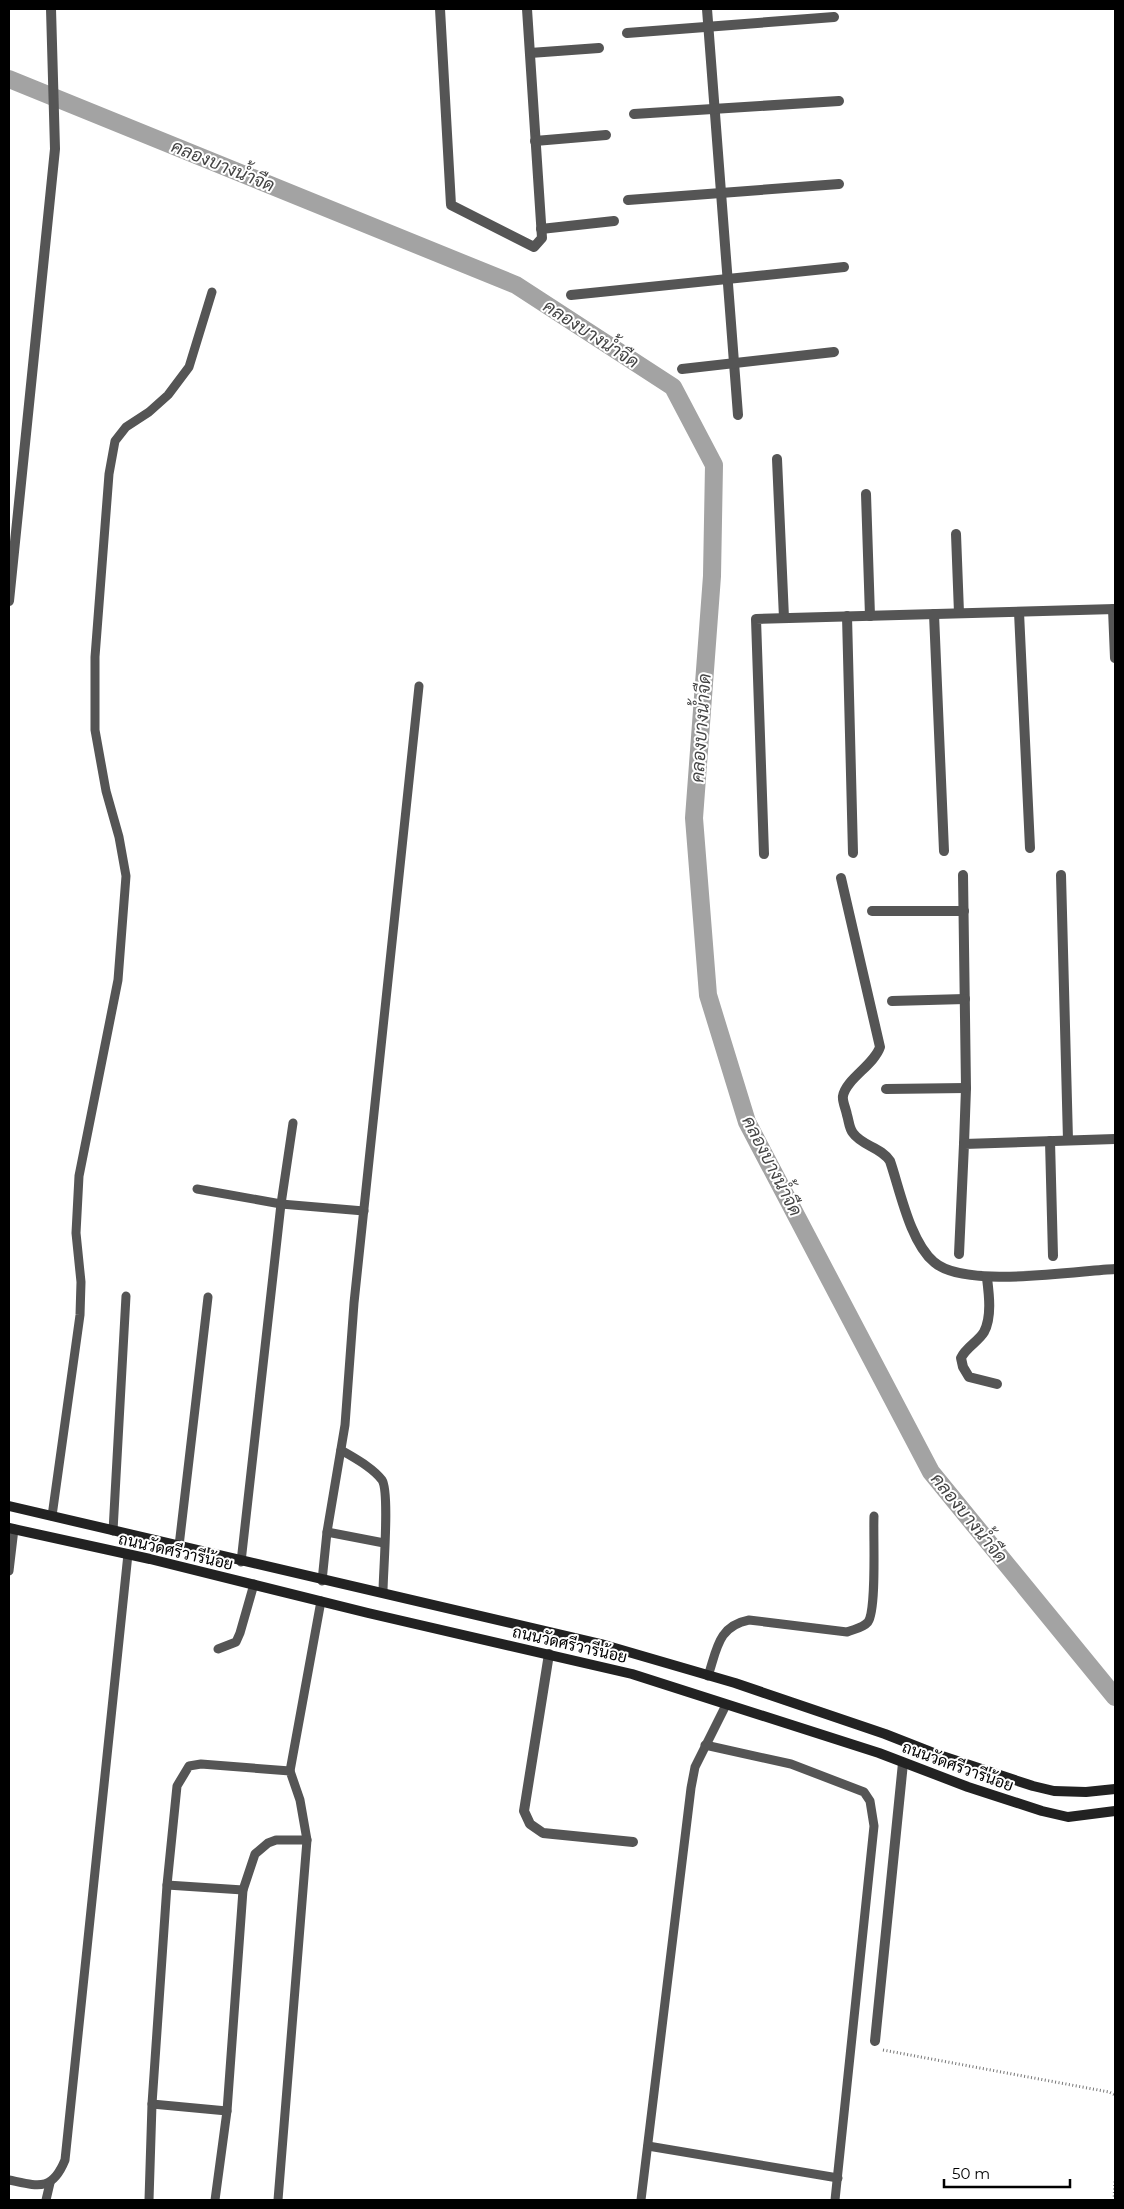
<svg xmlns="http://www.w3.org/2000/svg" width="1124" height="2209" viewBox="0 0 1124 2209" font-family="Montserrat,Sarabun,sans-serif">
<rect width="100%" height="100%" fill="#fff"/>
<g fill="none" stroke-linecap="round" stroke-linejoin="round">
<!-- canal -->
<polyline stroke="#a3a3a3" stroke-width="18" points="9,79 516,285 673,387 714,465 712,576 694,818 708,995 747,1122 931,1472 1115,1697"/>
<!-- path -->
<g stroke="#777" stroke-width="3" stroke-dasharray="1 2.5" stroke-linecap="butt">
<polyline points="883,2050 1109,2092 1115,2095"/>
<polyline points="1114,2200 1115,2181"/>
</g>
<!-- lane -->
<g stroke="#555" stroke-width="9">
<polyline points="197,1189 281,1204 364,1211"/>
<path d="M341 1450C354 1458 372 1467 382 1480 390 1492 383 1573 383 1592"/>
<polyline points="52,1516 80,1315 81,1282 76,1233 79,1176 118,980 126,876 119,837 106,791 95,730 95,657 109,474 115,441 126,427 149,412 168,395 189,367 212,292"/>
<polyline points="113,1531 126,1296"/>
<polyline points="327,1532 384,1543"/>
<polyline points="179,1546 208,1297"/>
<polyline points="241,1562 281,1204 293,1123"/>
<polyline points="9,1571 14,1529"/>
<polyline points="322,1581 327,1532 345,1425 354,1303 419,686"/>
<polyline points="218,1649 236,1642 240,1633 254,1584"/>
<path d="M708 1676C717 1649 718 1626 749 1620L847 1632C854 1629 863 1628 868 1622 877 1609 873 1536 874 1516"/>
<polyline points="705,1745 791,1764 864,1792 870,1801 874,1826 835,2200"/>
<polyline points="290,1771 321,1601"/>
<polyline points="167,1885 243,1890"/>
<polyline points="152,2104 227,2111"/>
<polyline points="648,2146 838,2178"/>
<path d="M9 2180C38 2186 52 2192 65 2160L128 1554"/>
<polyline points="46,2200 50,2183"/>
<polyline points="149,2200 152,2104 167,1885 177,1786 189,1766 201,1764 290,1771 300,1800 307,1840 278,2200"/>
<polyline points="215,2200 227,2111 243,1890 255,1854 268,1843 276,1840 307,1840"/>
<polyline points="641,2200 691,1788 695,1767 726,1705"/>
</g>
<!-- street -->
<g stroke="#555" stroke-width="10">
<polyline points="440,9 451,205 534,247 542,238 527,9"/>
<polyline points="707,9 738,415"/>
<polyline points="627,33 834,17"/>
<polyline points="530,53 599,48"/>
<polyline points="634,114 839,101"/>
<polyline points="535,141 606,135"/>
<polyline points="628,200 839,184"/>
<polyline points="541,229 614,221"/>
<polyline points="571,295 844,267"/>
<polyline points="682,369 834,352"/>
<polyline points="777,459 784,618"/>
<polyline points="866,494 870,616"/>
<polyline points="956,534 959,613"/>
<polyline points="9,601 55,149 51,9"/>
<polyline points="1113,609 1115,658"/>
<polyline points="1019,612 1030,848"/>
<polyline points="934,614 944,851"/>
<polyline points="847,616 853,853"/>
<polyline points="764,854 756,619 1115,609"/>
<polyline points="963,875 966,1088 964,1144"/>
<polyline points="1061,875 1068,1140"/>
<path d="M841 878 880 1047C874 1065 846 1079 843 1096 842 1101 846 1109 847 1115 849 1121 849 1128 853 1133 862 1146 881 1147 890 1161 900 1190 910 1242 934 1262 964 1289 1075 1271 1115 1269"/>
<polyline points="872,911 964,911"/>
<polyline points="892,1001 965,999"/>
<polyline points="886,1089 966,1088"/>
<polyline points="1050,1141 1053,1256"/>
<polyline points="959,1254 964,1144 1115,1139"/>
<path d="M987 1278C989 1294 992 1317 984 1332 978 1342 966 1347 961 1358L963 1367 969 1377 997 1384"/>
<polyline points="549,1654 524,1811 530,1824 543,1833 633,1842"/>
<polyline points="875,2041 903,1763"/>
</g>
<!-- secondary -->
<g stroke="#222" stroke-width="10">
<polyline points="9,1506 601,1644 735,1683 885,1734 936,1754 1033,1786 1054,1791 1086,1792 1115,1789"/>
<polyline points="9,1528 150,1559 368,1613 632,1674 879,1753 968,1787 1042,1811 1068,1817 1115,1811"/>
</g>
</g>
<g text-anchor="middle" stroke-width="4" stroke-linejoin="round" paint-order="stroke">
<!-- street labels -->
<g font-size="16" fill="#000" stroke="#fff">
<text transform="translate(176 1551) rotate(13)" y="6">ถนนวัดศรีวารีน้อย</text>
<text transform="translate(570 1644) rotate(13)" y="6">ถนนวัดศรีวารีน้อย</text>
<text transform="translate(958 1766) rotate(20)" y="6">ถนนวัดศรีวารีน้อย</text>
</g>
<!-- water labels -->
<g font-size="18" font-style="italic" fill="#444" stroke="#fff">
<text transform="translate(223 166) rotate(22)" y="6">คลองบางน้ำจืด</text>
<text transform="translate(591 334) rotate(33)" y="6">คลองบางน้ำจืด</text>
<text transform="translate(701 728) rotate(-86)" y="6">คลองบางน้ำจืด</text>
<text transform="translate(772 1166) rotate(63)" y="6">คลองบางน้ำจืด</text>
<text transform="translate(969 1518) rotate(51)" y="6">คลองบางน้ำจืด</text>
</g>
</g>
<!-- border -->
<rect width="1124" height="2209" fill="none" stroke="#000000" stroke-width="20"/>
<!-- scale -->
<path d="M944 2179v8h126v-8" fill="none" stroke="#000000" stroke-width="2.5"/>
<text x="952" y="2179" font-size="15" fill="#000000" stroke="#ffffff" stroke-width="4" paint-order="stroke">50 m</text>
</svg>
